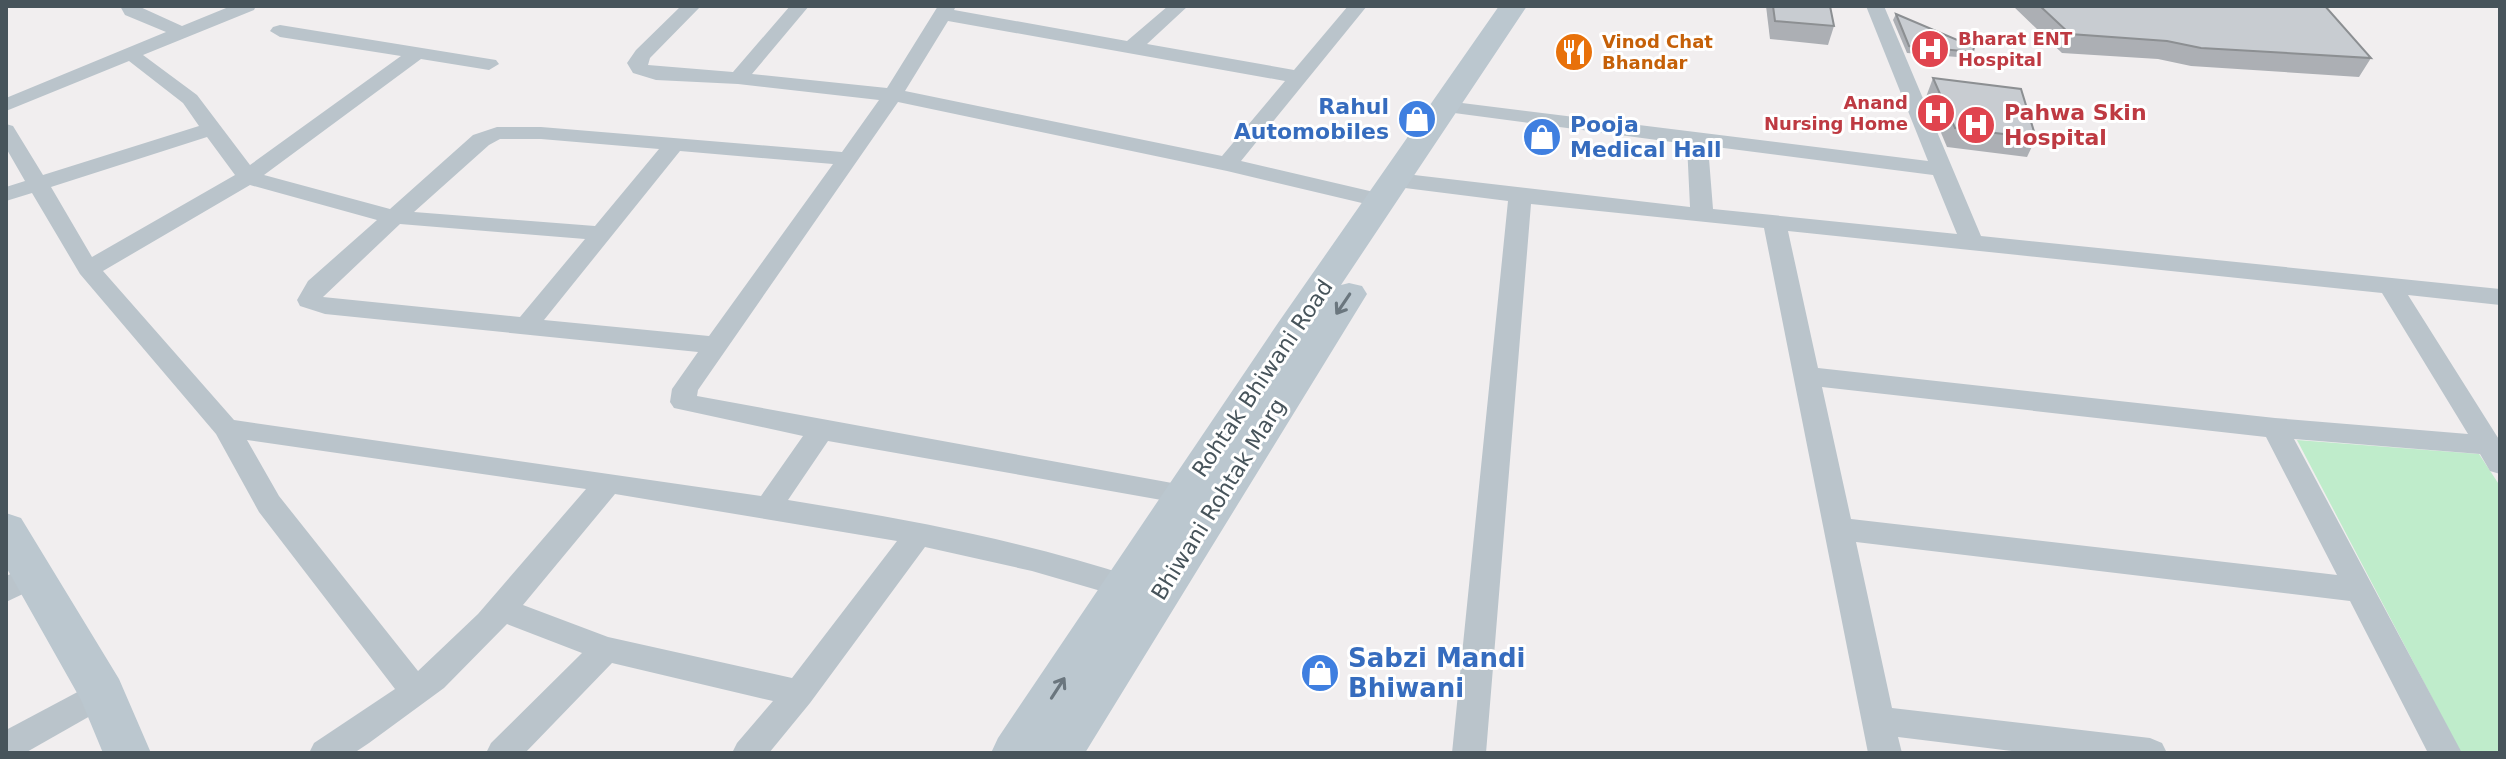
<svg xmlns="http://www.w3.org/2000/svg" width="2506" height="759" viewBox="0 0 2506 759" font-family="'DejaVu Sans',sans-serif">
<rect width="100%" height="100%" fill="#f1eeef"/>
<!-- green -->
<polygon fill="#bfeccb" points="2297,440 2479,454 2500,486 2500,753 2461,753"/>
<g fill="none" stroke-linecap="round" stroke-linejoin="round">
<!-- street -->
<g fill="#bac4cb" fill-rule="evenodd">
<path d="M120 6H138L182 26 231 6H256L254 10 143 55 197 95 250 165 401 56 280 37 270 31 273 27 280 25 496 60 499 64 489 70 421 59 264 175 390 209 473 135 497 127H541L842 152 879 100 738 84 656 80 633 73 627 63 636 50 681 6H701L650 58 648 65 733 72 790 6H809L752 74 887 88 938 6H956L954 10 1127 41 1168 6H1188L1147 44 1294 70 1348 6H1367L1241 161 1391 196 1394 201 1383 208 1227 171 898 102 698 390 697 396 1194 487 1198 494 1194 501 1184 504 828 441 788 500C906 519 1021 540 1136 578L1140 586 1136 594 1125 598 1032 571 925 547 810 703 769 753H732L737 743 773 701 612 663 525 753H486L491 743 582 653 507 624 444 688 369 743 354 753H309L314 743 395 689 259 512 216 434 80 274 32 193 6 201V187L25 181 6 148V124L13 126 43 175 199 126 183 103 129 61 6 111V98L166 32 125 15ZM948 21 1285 81 1222 156 905 91ZM207 137 235 175 92 257 51 187ZM500 139H541L659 149 595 226 414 212 489 145ZM680 151 833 164 709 336 544 320ZM250 185 377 220 308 281 297 300 300 306 325 314 698 352 672 389 670 402 674 408 803 436 761 496 234 420 103 271ZM400 224 585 239 520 317 323 297ZM247 440 586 489 478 614 418 671 279 496ZM615 494 897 541 792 678 608 637 523 605Z"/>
<path d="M1866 6H1884L1981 236 2500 289V305L2408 295 2500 441V474L2490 471 2480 454 2294 439 2462 753H2428L2350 601 1856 542 1892 708 2150 738 2162 743 2167 753H2028L1898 737 1902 753H1868L1764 228 1531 204 1486 753H1452L1508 201 1397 187 1386 180 1397 173 1690 207 1687 144 1439 111 1436 107 1439 103 1446 101 1928 161ZM1708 146 1933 175 1957 234 1713 209ZM1788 231 2382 293 2468 434 2275 418 1818 368ZM1822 387 2266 437 2337 575 1851 519Z"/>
<polygon points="33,564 44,568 48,576 44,584 6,602 6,576"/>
<polygon points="102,679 113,683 118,693 113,703 25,753 6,753 6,730"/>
</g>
<!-- secondary -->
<g fill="#bbc7cf" fill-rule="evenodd">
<polygon points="1499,6 1527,6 1341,285 1349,283 1362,286 1367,294 1085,753 991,753 998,738 1278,323"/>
<polygon points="6,513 21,518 119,679 151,753 103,753 81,700 6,567"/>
</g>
</g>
<!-- wall -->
<g fill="#acafb4">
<polygon points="1766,6 1830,6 1834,26 1828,45 1770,39"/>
<polygon points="2013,6 2325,6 2371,58 2359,77 2191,66 2158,59 2062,53"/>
<polygon points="1896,14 1974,47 1970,58 1907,53 1893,20"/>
<polygon points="1933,78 2036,138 2027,157 1947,147 1926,97"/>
</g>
<!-- building -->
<g fill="#c8ccd1" stroke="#8c8f92" stroke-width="2">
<polygon points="1773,6 1830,6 1834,26 1775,21"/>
<polygon points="2040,6 2325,6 2371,58 2201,48 2167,41 2070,34"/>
<polygon points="1896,14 1974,47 1973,52 1909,46"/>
<polygon points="1933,78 2021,89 2036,138 1955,128"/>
</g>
<!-- one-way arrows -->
<defs><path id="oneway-shaft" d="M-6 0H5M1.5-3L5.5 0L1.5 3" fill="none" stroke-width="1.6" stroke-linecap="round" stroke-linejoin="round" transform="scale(2)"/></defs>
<g stroke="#6a767e">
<use href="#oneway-shaft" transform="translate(1343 304) rotate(124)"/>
<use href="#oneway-shaft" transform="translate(1058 688) rotate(-57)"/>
</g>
<!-- icons -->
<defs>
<g id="hospital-disc" transform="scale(2)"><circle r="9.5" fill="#e0444e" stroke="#fff"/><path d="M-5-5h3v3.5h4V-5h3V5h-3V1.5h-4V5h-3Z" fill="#fff"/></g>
<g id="restaurant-disc" transform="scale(2)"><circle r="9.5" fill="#e8710a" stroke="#fff"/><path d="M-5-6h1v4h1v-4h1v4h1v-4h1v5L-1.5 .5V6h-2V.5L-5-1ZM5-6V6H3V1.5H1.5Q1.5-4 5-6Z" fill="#fff"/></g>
<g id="shop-disc" transform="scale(2)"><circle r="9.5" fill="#3f7fe0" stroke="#fff"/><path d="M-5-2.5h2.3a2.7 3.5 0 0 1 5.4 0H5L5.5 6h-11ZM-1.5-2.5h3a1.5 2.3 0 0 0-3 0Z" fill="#fff"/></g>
</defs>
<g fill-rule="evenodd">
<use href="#hospital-disc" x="1930" y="49"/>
<use href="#restaurant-disc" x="1574" y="52"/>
<use href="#hospital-disc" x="1936" y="113"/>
<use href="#shop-disc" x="1417" y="119"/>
<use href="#hospital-disc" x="1976" y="125"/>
<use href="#shop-disc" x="1542" y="137"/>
<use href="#shop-disc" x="1320" y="673"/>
</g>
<g text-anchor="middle" stroke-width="6" stroke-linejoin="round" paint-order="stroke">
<!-- far-health labels -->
<g font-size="18" font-weight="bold" fill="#be3a42" stroke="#fff" text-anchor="start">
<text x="1958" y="45">Bharat ENT<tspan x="1958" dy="21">Hospital</tspan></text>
<text x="1908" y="109" text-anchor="end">Anand<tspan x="1908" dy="21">Nursing Home</tspan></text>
</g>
<!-- far-food labels -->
<g font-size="18" font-weight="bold" fill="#c56008" stroke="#fff" text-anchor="start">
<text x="1602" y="48">Vinod Chat<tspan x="1602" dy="21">Bhandar</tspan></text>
</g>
<!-- shop labels -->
<g font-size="22" font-weight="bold" fill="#366cbe" stroke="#fff" text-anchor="end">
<text x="1389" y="114">Rahul<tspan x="1389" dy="25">Automobiles</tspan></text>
<text x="1570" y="132" text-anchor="start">Pooja<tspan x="1570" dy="25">Medical Hall</tspan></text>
</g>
<!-- health labels -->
<g font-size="22" font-weight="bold" fill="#be3a42" stroke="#fff" text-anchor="start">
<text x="2004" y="120">Pahwa Skin<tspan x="2004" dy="25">Hospital</tspan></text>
</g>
<!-- street labels -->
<g font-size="22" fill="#47545b" stroke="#fff">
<text transform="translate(1262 378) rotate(-56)" y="8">Rohtak Bhiwani Road</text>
<text transform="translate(1218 499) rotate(-58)" y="8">Bhiwani Rohtak Marg</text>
</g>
<!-- near-shop labels -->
<g font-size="26" font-weight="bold" fill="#366cbe" stroke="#fff" text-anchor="start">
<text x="1348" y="667">Sabzi Mandi<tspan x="1348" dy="30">Bhiwani</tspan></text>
</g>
</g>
<!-- border -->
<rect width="2506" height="759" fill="none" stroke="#47545b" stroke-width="16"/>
</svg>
